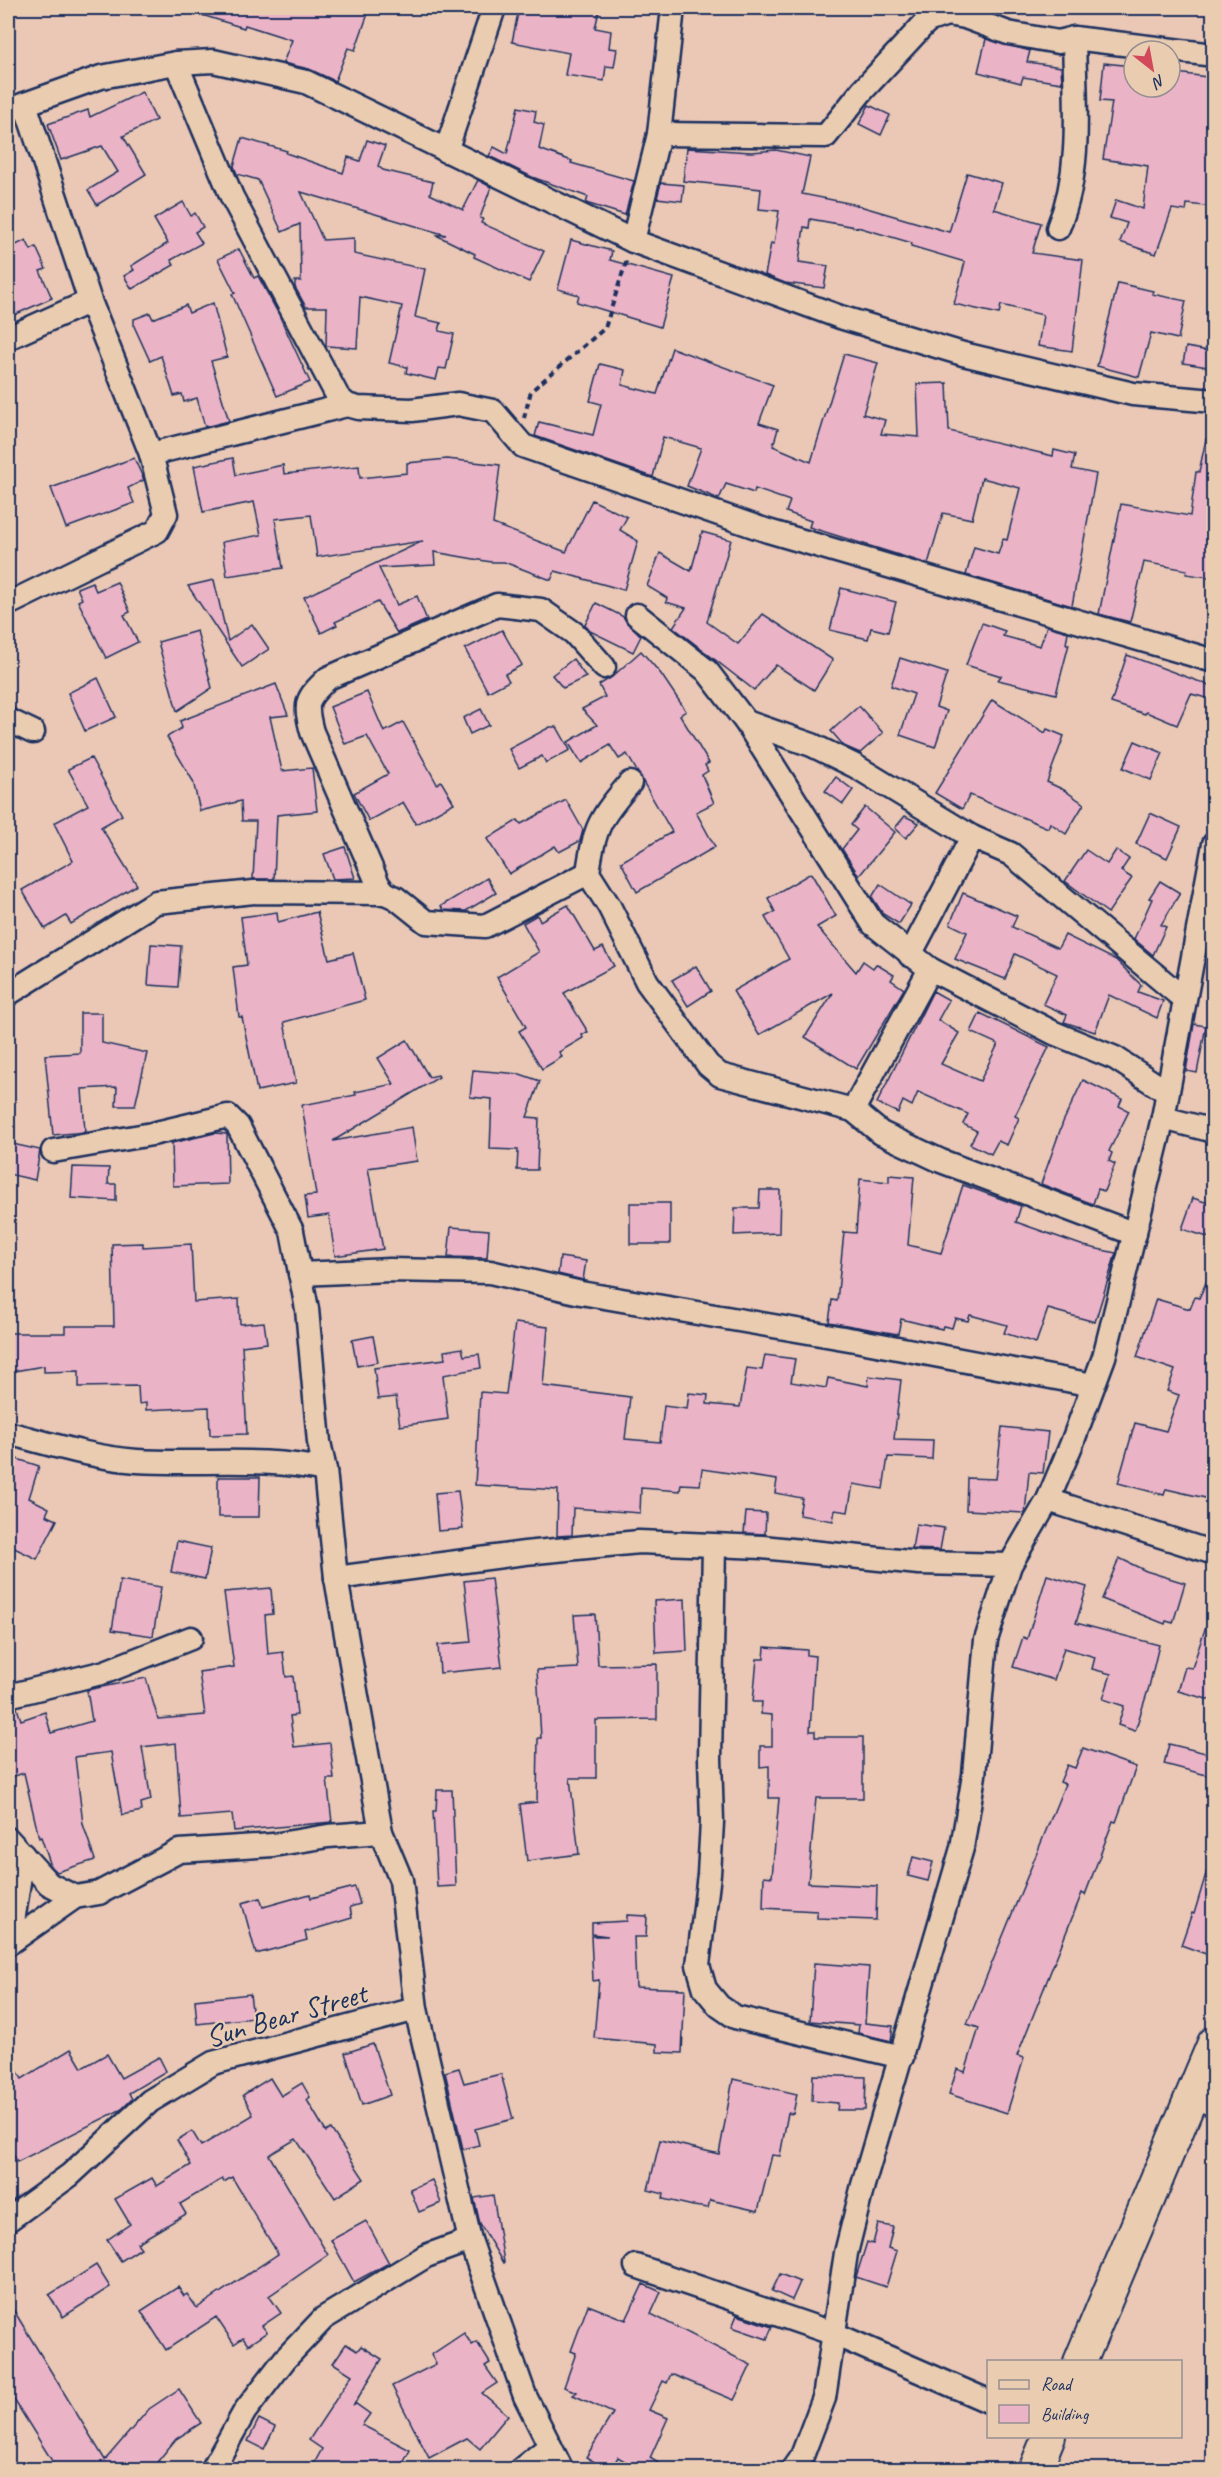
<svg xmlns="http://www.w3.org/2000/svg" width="1221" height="2477" viewBox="0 0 1221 2477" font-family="Caveat,sans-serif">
<rect width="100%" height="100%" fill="#eac8b5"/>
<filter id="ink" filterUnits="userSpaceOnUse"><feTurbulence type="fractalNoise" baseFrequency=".0167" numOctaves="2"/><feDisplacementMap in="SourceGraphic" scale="12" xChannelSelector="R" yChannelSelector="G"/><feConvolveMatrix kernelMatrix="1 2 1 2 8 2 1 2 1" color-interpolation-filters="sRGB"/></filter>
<g filter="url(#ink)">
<!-- building -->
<g fill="#ebb3c6" stroke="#1b2f5e" stroke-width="1.5">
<polygon points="190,8 370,8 355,50 348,48 335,81 309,69 283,63 292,40 245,25 244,28 189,11"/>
<polygon points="519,8 600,8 595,28 611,31 609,48 617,49 614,67 606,66 604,81 565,75 569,53 512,42"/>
<polygon points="986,39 1030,51 1027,62 1061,67 1062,83 1023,77 1021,83 978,72"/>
<polygon points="1104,63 1132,66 1130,87 1170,87 1170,72 1214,78 1214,207 1187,204 1186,211 1172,209 1156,254 1120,242 1127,223 1110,218 1116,200 1143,209 1148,166 1103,159 1112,102 1100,101"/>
<polygon points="142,92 156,120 123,136 146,174 97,205 88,190 118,172 102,146 61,160 48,124 88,110 90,117"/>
<polygon points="869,105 890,115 881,135 859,124"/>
<polygon points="518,107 536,111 534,122 544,125 539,149 572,161 571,163 634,181 625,215 589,204 586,203 588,197 532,177 489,156 494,147 507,154"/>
<polygon points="242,138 287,151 286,153 343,173 348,157 360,161 367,140 385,146 378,166 383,170 433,182 430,194 463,210 478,180 491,187 480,218 483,219 481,223 544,251 529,282 474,257 475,254 436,235 446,235 301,192 323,240 354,238 354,254 425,269 415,317 441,323 439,331 454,334 446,369 439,368 436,380 406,373 407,367 389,363 402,306 360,297 357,348 326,346 327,307 306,307 295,287 295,281 301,281 300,224 282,232 258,180 237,174 234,166"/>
<polygon points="687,148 751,152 776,150 810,157 802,194 853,204 949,232 967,173 1002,183 994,209 1041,223 1032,253 1083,260 1072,351 1038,346 1043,315 1001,305 999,314 954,304 965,262 911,246 912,243 861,228 810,219 809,228 804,227 799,262 828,266 824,288 785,283 765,275 771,243 774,244 779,211 759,209 761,189 683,181"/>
<polygon points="661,183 684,185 682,201 657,198"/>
<polygon points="183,202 191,216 195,213 203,227 195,232 202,243 171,260 174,265 132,289 124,276 134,270 131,266 168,243 154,219"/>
<polygon points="26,240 31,250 36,247 46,269 40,271 52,298 12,316 8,306 8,249"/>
<polygon points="571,240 612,251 610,260 674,278 660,327 577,302 579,295 558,289"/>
<polygon points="239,249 254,278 258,276 279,315 310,382 277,396 232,294 235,293 218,259"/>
<polygon points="1118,283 1153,291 1152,294 1186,301 1178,339 1151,333 1139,377 1097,366"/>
<polygon points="213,303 227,357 211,361 229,421 205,427 197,398 184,402 182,394 174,396 161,356 150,361 134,326 134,319 150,313 153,319 186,305 189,313"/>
<polygon points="1186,347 1214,352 1214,368 1183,363"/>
<polygon points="672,348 773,385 759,423 778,429 773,446 811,462 844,354 878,363 863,414 885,420 881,434 919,437 917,384 947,383 949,431 1053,456 1054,450 1075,455 1072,469 1096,474 1072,606 966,575 974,547 998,554 1003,539 1007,540 1020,488 982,478 972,519 943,513 928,564 809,527 811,521 786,512 790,501 755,489 754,493 726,484 719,499 687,486 701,448 663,437 653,477 535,436 539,422 593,435 601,404 590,401 600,364 625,370 622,385 657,394"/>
<polygon points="1206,439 1214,440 1214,578 1186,574 1187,570 1144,562 1130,622 1099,614 1121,504 1190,516 1196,472 1199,472"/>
<polygon points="134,458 144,480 128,488 134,503 66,528 51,488"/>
<polygon points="233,458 236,475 283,465 284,474 359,466 360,478 407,473 407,463 447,459 500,465 493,524 566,552 592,500 627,517 620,530 638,541 624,590 555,571 551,580 504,562 491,562 434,552 435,565 379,568 397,605 417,596 427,620 397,633 378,602 335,622 337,625 321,633 304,597 423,541 317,557 311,515 275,519 283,568 227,576 222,542 261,535 254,502 203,512 194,466"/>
<polygon points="702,532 731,540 707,622 738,644 763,614 833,660 814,690 776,665 754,690 673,627 686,608 666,602 667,598 647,586 660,553 691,571"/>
<polygon points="214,580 228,641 252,624 269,649 242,667 188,586"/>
<polygon points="92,582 96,591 117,582 130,612 124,615 138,642 106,658 78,601 82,599 77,588"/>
<polygon points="841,588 896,602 888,632 871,628 868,639 830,630"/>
<polygon points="596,603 622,616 641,636 633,652 590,631 585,625"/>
<polygon points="982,623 1005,631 1003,636 1040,646 1047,626 1068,632 1066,644 1069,644 1056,694 998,680 1001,676 966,665"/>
<polygon points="502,630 522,665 505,674 509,681 488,692 465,649"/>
<polygon points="197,631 212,688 177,711 158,642"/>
<polygon points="641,651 661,674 686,711 680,715 709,763 705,765 708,771 702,775 714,803 696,812 715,847 637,892 621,862 672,832 627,754 619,759 610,745 581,763 568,742 597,725 582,709 605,697 599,685 612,677"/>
<polygon points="1127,655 1214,687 1214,700 1191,694 1177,725 1146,712 1145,714 1111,703"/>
<polygon points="900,658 947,673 936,707 947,711 935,747 900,735 914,694 891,686"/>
<polygon points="573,659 586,677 563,688 552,675"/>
<polygon points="98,678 116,717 85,731 68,693"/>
<polygon points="276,684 288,715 270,717 282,771 312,768 317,811 277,815 274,879 253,879 256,821 242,821 241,801 200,811 193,781 167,737 182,728 180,721"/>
<polygon points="367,692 384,732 403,722 437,784 441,781 454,803 416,824 403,802 369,821 354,793 388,774 367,736 345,744 330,707"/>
<polygon points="992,700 1045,733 1047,729 1064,736 1047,782 1064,790 1084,804 1066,834 1050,823 1048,828 970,795 962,809 935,793"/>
<polygon points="859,706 883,733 860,753 844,746 831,731"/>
<polygon points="481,709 489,725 470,734 463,718"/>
<polygon points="550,727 557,727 570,750 546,763 542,756 519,768 509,749"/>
<polygon points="1135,741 1163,753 1151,780 1123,768"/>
<polygon points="91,758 122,815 101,827 137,885 71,924 66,916 45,929 22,890 73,861 54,823 88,805 68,769"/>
<polygon points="836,777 853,790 843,804 825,791"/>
<polygon points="566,800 583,830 580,841 559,852 555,846 509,874 487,839 518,820 521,824"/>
<polygon points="865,807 895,832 859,876 842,849 857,830 851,825"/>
<polygon points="1150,813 1181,827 1167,858 1136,844"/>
<polygon points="905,816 919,823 906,838 895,828"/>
<polygon points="345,847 355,878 333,879 324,854"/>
<polygon points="1086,850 1107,864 1116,850 1129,859 1121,871 1132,878 1108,913 1065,881"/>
<polygon points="811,873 836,916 817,927 856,972 863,961 873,968 876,964 894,975 891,980 904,989 856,1069 805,1037 833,993 759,1035 733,991 789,959 765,917 775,912 768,898"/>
<polygon points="487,878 496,893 466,911 443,910 441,906"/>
<polygon points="1160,881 1180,893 1161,925 1166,927 1153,955 1134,939 1152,899 1149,898"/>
<polygon points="880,884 911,905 899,924 883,914 872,897"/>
<polygon points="963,893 1017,916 1012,927 1058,948 1065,935 1116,960 1141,985 1138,992 1163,1001 1157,1018 1109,995 1095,1032 1064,1022 1067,1015 1043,1004 1057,974 1015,954 1005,979 955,959 967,932 950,924"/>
<polygon points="568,905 595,951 603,947 614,966 564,993 588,1032 582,1035 583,1038 559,1052 562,1057 542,1069 519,1031 526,1027 497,977 539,952 523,923 537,915 540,921"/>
<polygon points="277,912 278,922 317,912 329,959 353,953 365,1000 284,1022 296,1083 257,1091 242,1017 239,1017 233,967 247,965 241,917"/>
<polygon points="151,944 181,946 178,987 148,985"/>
<polygon points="696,966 711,991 688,1006 672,980"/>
<polygon points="933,991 949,1000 938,1020 959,1033 941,1064 980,1081 998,1044 971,1032 980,1013 1049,1047 1015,1116 1019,1118 1007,1145 998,1141 991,1154 970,1144 977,1131 963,1124 968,1114 918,1092 912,1106 903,1101 898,1113 877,1103"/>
<polygon points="80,1013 102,1013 102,1043 147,1053 135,1106 116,1106 117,1087 82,1089 85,1132 53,1135 45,1055 80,1053"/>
<polygon points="1194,1024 1206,1026 1197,1073 1186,1071"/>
<polygon points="407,1040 429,1077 438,1075 439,1077 333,1141 412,1127 417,1161 368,1168 383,1249 335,1256 329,1215 308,1218 305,1196 316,1195 302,1105 356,1095 355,1092 394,1084 378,1058"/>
<polygon points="473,1070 520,1074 540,1081 527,1117 539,1118 537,1170 517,1170 518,1150 490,1149 492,1099 470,1097"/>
<polygon points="1083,1080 1122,1099 1119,1106 1129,1111 1109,1151 1112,1153 1109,1161 1115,1164 1104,1191 1098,1189 1093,1204 1041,1184 1063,1122"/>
<polygon points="215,1133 227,1134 228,1184 173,1186 172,1143"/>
<polygon points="8,1143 40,1150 35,1180 8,1174"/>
<polygon points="73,1167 109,1168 108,1184 116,1184 116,1201 71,1198"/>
<polygon points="889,1175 914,1177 908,1245 941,1253 963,1185 1021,1206 1016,1222 1084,1246 1116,1253 1095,1322 1048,1309 1036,1343 1004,1333 1007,1325 970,1315 968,1321 955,1318 952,1328 943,1326 942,1329 901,1319 898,1334 829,1322 832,1300 837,1301 844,1232 856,1233 860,1179 889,1182"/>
<polygon points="760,1190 780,1190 779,1233 734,1235 735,1208 759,1208"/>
<polygon points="1193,1198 1214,1205 1214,1239 1182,1229"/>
<rect x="630" y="1203" width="40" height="41"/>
<polygon points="451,1227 489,1230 487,1258 448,1257"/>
<polygon points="143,1243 143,1247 191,1244 194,1302 239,1299 240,1324 264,1322 267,1343 242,1346 247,1434 210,1435 209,1407 146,1410 146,1403 139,1404 138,1386 79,1387 79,1371 44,1372 44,1366 8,1372 8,1333 65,1333 65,1326 114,1326 112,1244"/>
<polygon points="560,1257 586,1261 583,1280 558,1274"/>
<polygon points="1214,1265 1214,1500 1166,1489 1164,1495 1118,1483 1135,1423 1166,1431 1179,1395 1167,1391 1175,1370 1137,1357 1156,1299 1190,1309 1195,1297 1199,1298"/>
<polygon points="515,1323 548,1327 543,1386 630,1397 625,1439 660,1442 664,1406 687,1409 689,1393 708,1395 707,1404 740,1407 747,1368 762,1370 765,1355 795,1359 791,1382 826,1388 828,1378 868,1386 869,1376 901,1380 894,1439 933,1440 932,1459 888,1457 883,1489 853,1484 848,1512 835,1510 833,1521 799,1515 802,1498 775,1493 777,1480 702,1469 700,1485 681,1484 680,1491 641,1488 640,1513 573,1508 572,1535 557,1536 558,1490 475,1485 480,1392 506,1394"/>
<polygon points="373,1336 378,1362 357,1366 352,1340"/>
<polygon points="462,1348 464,1356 479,1354 481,1368 443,1375 448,1419 400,1426 396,1397 378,1399 374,1368 445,1359 444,1351"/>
<polygon points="1002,1427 1048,1432 1043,1473 1029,1472 1025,1513 966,1510 967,1478 996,1479"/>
<polygon points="8,1456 39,1466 29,1498 49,1508 46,1515 57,1520 37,1559 8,1545"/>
<polygon points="218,1477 260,1477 259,1517 218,1517"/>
<polygon points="458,1491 463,1529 438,1531 435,1493"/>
<polygon points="746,1512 766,1513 765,1534 744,1533"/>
<polygon points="916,1524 944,1528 940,1550 912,1549"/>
<polygon points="177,1541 211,1548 205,1579 171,1572"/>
<polygon points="1119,1558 1146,1571 1185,1583 1173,1623 1166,1621 1165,1624 1102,1599"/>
<polygon points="1047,1575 1087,1587 1076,1623 1159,1645 1149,1687 1135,1731 1118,1725 1124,1706 1103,1699 1111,1674 1092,1669 1095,1657 1064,1648 1054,1680 1013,1667 1023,1637 1027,1639"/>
<polygon points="491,1578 502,1667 440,1673 438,1645 471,1642 464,1581"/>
<polygon points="120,1580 161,1587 153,1636 112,1630"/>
<polygon points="271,1588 273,1614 265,1615 268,1654 283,1652 286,1677 293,1676 297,1715 290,1716 294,1747 330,1743 334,1779 327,1779 332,1822 234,1831 232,1814 181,1818 176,1743 142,1747 151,1800 141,1803 142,1811 122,1815 111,1752 75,1757 83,1824 95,1860 57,1872 51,1866 41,1837 39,1838 24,1773 8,1778 8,1709 17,1708 21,1720 45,1712 51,1733 92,1721 87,1690 146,1678 158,1719 205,1715 199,1672 234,1667 224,1592"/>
<polygon points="685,1599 687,1651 656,1653 654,1601"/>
<polygon points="595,1614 598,1665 657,1664 657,1719 596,1720 596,1778 570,1778 579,1854 527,1861 520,1804 537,1802 538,1738 541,1738 537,1670 578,1668 574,1615"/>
<polygon points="1210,1614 1214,1614 1214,1701 1178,1691 1185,1667 1192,1668"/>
<polygon points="765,1647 807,1650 807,1655 815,1656 810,1731 815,1731 815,1737 863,1737 863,1798 816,1798 808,1883 877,1886 876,1920 817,1918 817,1911 763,1908 764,1876 772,1877 779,1798 769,1798 769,1766 760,1767 760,1746 772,1746 772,1715 761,1714 762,1702 753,1702 757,1659 764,1659"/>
<polygon points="1169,1744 1214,1755 1214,1777 1164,1764"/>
<polygon points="1083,1748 1136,1767 1116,1822 1113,1821 1085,1895 1082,1893 1017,2056 1024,2058 1007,2113 949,2094 957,2069 965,2072 979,2028 967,2024 1065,1784 1060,1782 1067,1765 1075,1768"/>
<polygon points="437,1790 452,1790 456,1886 437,1887 433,1811 436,1811"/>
<polygon points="913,1857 933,1862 928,1881 908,1876"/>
<polygon points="1209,1864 1214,1864 1214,1936 1206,1954 1181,1945 1192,1913 1194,1914"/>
<polygon points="355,1887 360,1904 350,1907 352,1918 305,1932 307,1940 256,1954 242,1903 260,1898 263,1907 310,1894 311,1898"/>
<polygon points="627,1915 647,1916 646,1937 634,1937 636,1987 685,1989 682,2053 657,2052 657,2044 594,2038 599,1980 593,1981 591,1936 608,1936 592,1934 592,1923 627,1921"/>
<polygon points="814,1963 869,1967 865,2023 893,2026 891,2041 858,2033 859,2025 810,2021"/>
<polygon points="250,1994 253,2018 197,2024 195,2000"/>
<polygon points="373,2044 390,2095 362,2105 345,2053"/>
<polygon points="71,2049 82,2068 107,2054 121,2078 159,2057 166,2071 129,2093 132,2099 122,2109 17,2162 8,2142 8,2054 22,2079"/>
<polygon points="459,2068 464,2083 501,2074 513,2119 475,2129 479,2145 463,2149 445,2072"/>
<polygon points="813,2075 866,2077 865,2110 837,2110 838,2103 812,2101"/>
<polygon points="270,2078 281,2096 302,2083 310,2097 307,2100 326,2132 331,2129 364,2179 335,2198 296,2139 269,2155 328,2255 269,2296 281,2313 262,2326 267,2332 248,2345 243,2338 234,2344 216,2317 166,2350 141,2311 178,2287 184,2296 187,2294 197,2308 278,2254 232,2177 224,2182 222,2179 180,2204 186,2214 137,2243 141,2248 121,2261 107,2240 130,2224 115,2199 152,2178 157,2186 191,2165 177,2140 192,2131 201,2146 253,2115 243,2095"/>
<polygon points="733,2079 797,2094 793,2114 788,2113 780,2156 772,2155 758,2211 710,2200 708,2208 693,2206 663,2199 664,2194 648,2190 660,2140 719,2154"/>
<polygon points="432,2180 441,2203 419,2212 410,2189"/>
<polygon points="493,2195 504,2262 503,2263 480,2224 474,2198"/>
<polygon points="366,2221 389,2263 354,2282 331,2240"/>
<polygon points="878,2224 893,2227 888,2248 897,2251 886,2287 856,2277 867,2242 873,2244"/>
<polygon points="96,2265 110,2287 63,2317 49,2295"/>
<polygon points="780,2274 800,2282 792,2300 772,2291"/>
<polygon points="643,2284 661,2292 651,2314 751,2365 734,2400 671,2374 667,2383 663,2381 649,2410 668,2418 650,2458 668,2469 638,2469 618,2457 611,2469 606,2469 586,2457 613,2413 573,2395 577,2392 564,2387 576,2353 571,2351 588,2305 626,2320"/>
<polygon points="8,2301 105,2460 149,2409 179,2389 201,2423 176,2439 158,2461 166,2469 57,2469 8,2390"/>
<polygon points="737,2315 772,2327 767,2339 732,2327"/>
<polygon points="464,2333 472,2345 477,2342 490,2363 485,2366 497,2383 482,2393 508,2415 480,2449 467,2438 429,2458 392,2386 436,2364 431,2355"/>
<polygon points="346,2344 357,2351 361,2346 382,2359 353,2406 356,2404 370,2414 362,2425 410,2450 400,2469 311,2469 322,2449 309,2440 352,2375 333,2363"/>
<polygon points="259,2419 275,2427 264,2449 248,2441"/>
</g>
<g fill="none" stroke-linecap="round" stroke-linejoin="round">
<!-- street casing -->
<g stroke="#1b2f5e" stroke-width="27">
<g id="street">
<polyline points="176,63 232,197 338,397 347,405 358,408 412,410 458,404 493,411 523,446 768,531 1214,661"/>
<polyline points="8,110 101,77 176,63 213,61 306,82 633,241 840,317 963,354 1133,394 1214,401"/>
<polyline points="659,134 826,136 862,91 927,21 947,14 965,17 1008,33 1058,42 1074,38 1214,55"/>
<polyline points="446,151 494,8"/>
<path d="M1058 228C1083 168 1075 102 1074 38"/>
<polyline points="633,241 659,134 673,8"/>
<polyline points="8,338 90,301"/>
<polyline points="151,454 347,405"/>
<polyline points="8,604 157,531 166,514 151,454 90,301 25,104"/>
<polyline points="637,615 707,671 746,722 873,924 930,969 1054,1033 1115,1058 1167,1092"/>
<polyline points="8,720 33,732"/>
<polyline points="746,722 812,745 855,766 972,837 1011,854 1184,999"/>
<path d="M630 783C600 818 594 827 588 873L609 906 647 982 708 1065 720 1075 853 1110 881 1133 941 1161 1135 1234"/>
<path d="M385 893 378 884 312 732C304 702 306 699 328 678L497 605 541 610 574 633 604 667"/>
<polyline points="910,955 972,837"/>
<polyline points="8,994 156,902 254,892 385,893 396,898 426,922 485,926 588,873"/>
<polyline points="853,1110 930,969"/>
<polyline points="1163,1118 1214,1131"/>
<polyline points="53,1151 152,1134 228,1116 238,1126 292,1231 307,1309 319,1442 325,1470 336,1578 381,1832 401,1880 416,2009 470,2240 525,2396 562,2470"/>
<polyline points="300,1274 390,1270 490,1272 581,1293 855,1340 1093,1385"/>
<path d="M8 1433C50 1444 94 1458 137 1461 201 1465 262 1456 325 1470"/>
<polyline points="1048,1500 1214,1553"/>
<polyline points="714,1546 710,1758 712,1822 709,1874 698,1965 705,1989 719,2006 735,2017 902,2057"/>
<polyline points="336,1578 525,1553 639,1542 762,1547 919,1563 1010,1565"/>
<polyline points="8,1696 105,1672 191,1638"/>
<polyline points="8,1839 49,1884 75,1897"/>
<polyline points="10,1942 23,1855"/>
<polyline points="8,1944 75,1897 99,1893 179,1851 273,1845 328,1836 381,1832"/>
<polyline points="1192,2096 1214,2105"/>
<polyline points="8,2220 70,2175 150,2101 213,2063 416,2009"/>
<polyline points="636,2266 832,2333 988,2401"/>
<polyline points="212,2470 245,2411 285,2359 324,2318 426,2256 470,2240"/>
<polyline points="520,2470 550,2446"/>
<polyline points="792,2470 802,2456 824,2398 846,2253 863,2185 962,1848 974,1775 986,1640 1010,1565 1048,1500 1072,1443 1104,1357 1117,1305 1163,1118 1214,844"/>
</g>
</g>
<!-- secondary casing -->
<g stroke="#1b2f5e" stroke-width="36">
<g id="secondary">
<polyline points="1080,2362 1214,2043"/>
<polyline points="1035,2470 1049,2436"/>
</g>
</g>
<!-- path -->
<polyline stroke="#1b2f5e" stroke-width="4" stroke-dasharray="6 4.5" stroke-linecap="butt" points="524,418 531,391 605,328 627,259"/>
<!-- street -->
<use href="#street" stroke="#eacdb1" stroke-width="22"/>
<!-- secondary -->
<use href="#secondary" stroke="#eacdb1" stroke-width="32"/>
</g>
</g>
<g text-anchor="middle" stroke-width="4.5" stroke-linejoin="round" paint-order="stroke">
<!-- street labels -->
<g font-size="30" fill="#1b2f5e" stroke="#eacdb1">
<text transform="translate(286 2015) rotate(-16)" y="10">Sun Bear Street</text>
</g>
</g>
<!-- margin -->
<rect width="1221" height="2477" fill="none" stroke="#eacdb1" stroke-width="30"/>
<rect x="15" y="15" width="1191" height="2447" fill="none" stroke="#1b2f5e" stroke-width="2" filter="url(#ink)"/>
<!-- legend -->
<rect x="987" y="2360" width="195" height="78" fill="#eacdb1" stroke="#978e90" stroke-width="1.5"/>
<rect x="999" y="2380" width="30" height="9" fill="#eacdb1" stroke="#978e90" stroke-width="1.5"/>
<text x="1041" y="2390" font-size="18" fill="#1b2f5e">Road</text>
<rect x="999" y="2405" width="30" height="18" fill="#ebb3c6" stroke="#978e90" stroke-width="1.5"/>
<text x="1041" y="2420" font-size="18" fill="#1b2f5e">Building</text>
<!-- north arrow -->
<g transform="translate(1152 69) rotate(149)"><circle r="28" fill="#eacdb1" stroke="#978e90" stroke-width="1.5"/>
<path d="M0-4.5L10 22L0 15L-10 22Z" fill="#d1495b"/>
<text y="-9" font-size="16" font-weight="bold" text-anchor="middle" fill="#1b2f5e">N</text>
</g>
</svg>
